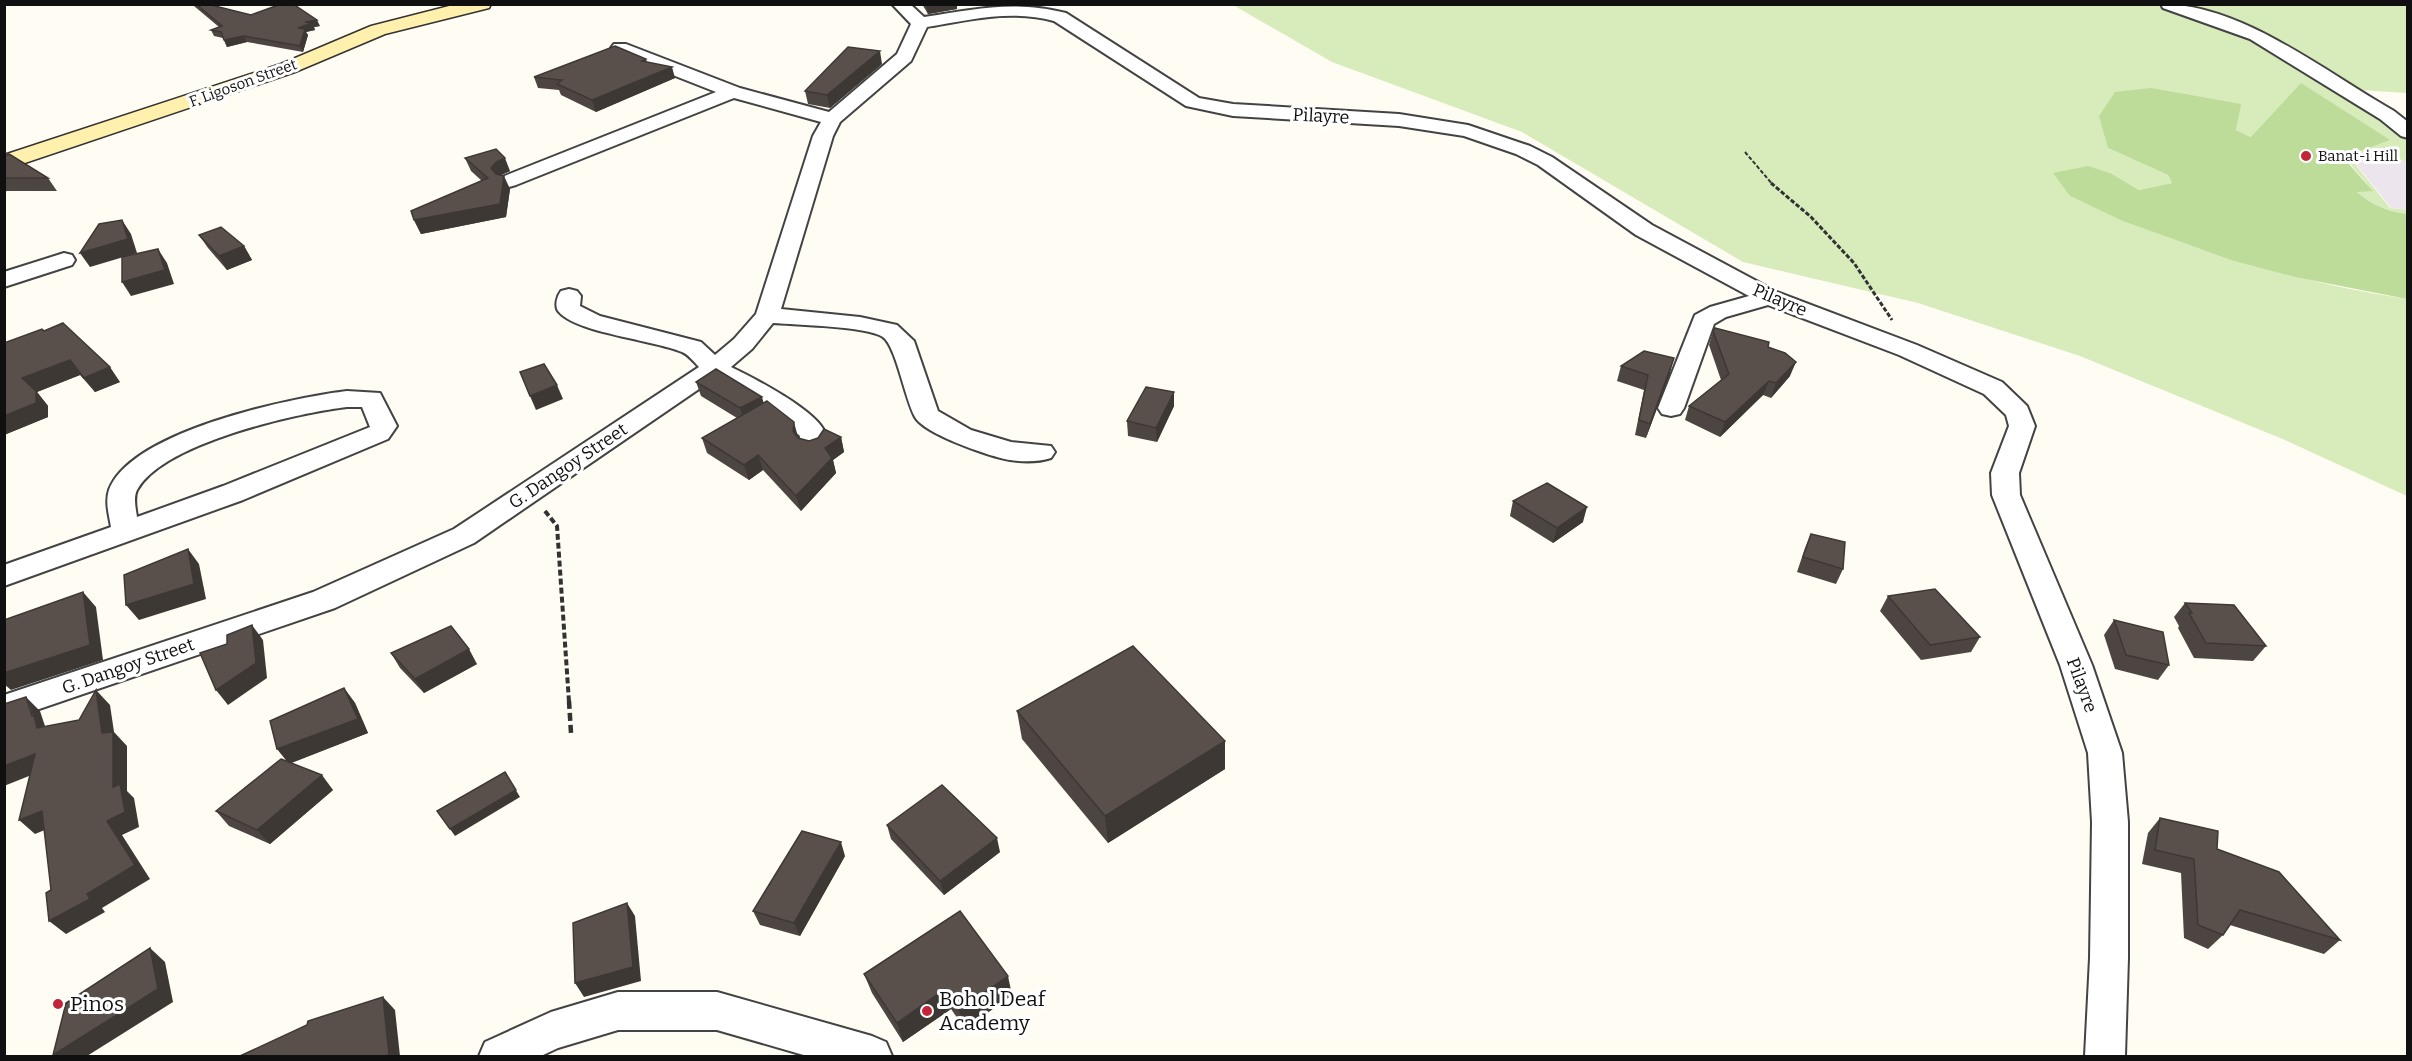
<svg xmlns="http://www.w3.org/2000/svg" width="2412" height="1061" viewBox="0 0 2412 1061" font-family="Bitter,serif">
<rect width="100%" height="100%" fill="#fffcf3"/>
<!-- industrial -->
<polygon fill="#ede5ee" points="2349,155 2407,161 2407,210 2391,208"/>
<!-- green -->
<path fill="#d7ebbb" d="M1233 5H2407V93L2343 89 2407 132V161L2349 156 2390 208 2407 210V214C2387 211 2372 205 2356 191H2372C2364 177 2350 168 2344 153L2360 151 2251 137 2236 130 2240 104 2108 148 2168 175 2172 183 2139 190 2112 174 2070 196C2178 247 2290 281 2407 299V496L2285 440 2080 356 1918 303 1743 262 1522 132 1332 62Z"/>
<!-- forest -->
<path fill="#bddc9a" d="M2301 83 2390 140 2360 151 2344 153 2348 163 2373 191 2357 192C2372 205 2387 211 2407 214V299L2295 277 2231 260 2123 221 2070 196 2053 173 2088 166 2112 174 2139 190 2172 183 2168 175 2108 148 2099 116 2115 92 2151 88 2241 104 2236 130 2251 137Z"/>
<g fill="none" stroke-linecap="round" stroke-linejoin="round">
<!-- street casing -->
<g stroke="#434343" stroke-width="4">
<g id="street">
<path d="M892 4H910L924 17C975 9 1015 0 1066 13L1199 98 1233 104 1399 114 1468 125 1530 146 1552 157 1652 225 1777 292 1917 345 2002 382 2027 406 2035 426 2019 473 2020 495 2092 665 2122 753 2128 822V958L2125 1056H2085L2090 958 2092 822 2088 753 2060 665 1992 495 1991 473 2009 426 2006 415 1984 394 1899 355 1768 305 1726 317 1714 324 1684 408 1680 414 1671 416 1662 414 1658 408 1695 315 1710 307 1749 296 1636 235 1538 165 1516 154 1464 136 1399 126 1233 116 1186 106 1054 21C1012 9 969 20 927 27L911 61 840 122 833 136 781 309 860 317 897 325 914 341 938 411 971 430 1011 442 1051 446 1055 452 1051 458C1039 462 1023 462 1010 460 991 457 924 434 915 417 905 399 896 346 883 337 866 326 796 325 773 323L752 349 731 367C752 377 818 411 825 433 828 439 825 445 821 450L812 453 803 450 799 444 800 436C774 412 747 394 715 378L474 543 335 608 4 721V695L313 592 454 529 699 367C694 362 688 354 682 352 654 340 577 333 559 312 554 307 557 296 561 291L569 289 577 291 581 296 580 306 600 316 701 342 715 355 734 339 756 314 813 136 821 122 734 98 516 185 509 187 502 185 499 181 502 177 716 92 614 52 611 48 614 44H626L740 88 829 112 897 54 911 24Z"/>
<path d="M2161 4C2242 4 2325 72 2394 111L2408 122V138L2401 136 2380 119 2250 39 2163 8Z"/>
<polygon points="64,253 72,255 75,260 72,265 4,287 4,272"/>
<path d="M347 391 380 393 397 426 388 439 243 500 4 586V565L111 527C109 515 105 502 109 490 131 431 290 398 347 391ZM347 407H362L370 427 223 486 137 517C136 509 133 498 137 490 163 443 297 413 347 407Z"/>
<polygon points="618,992 717,992 872,1036 886,1042 892,1056 807,1056 717,1030 618,1030 558,1048 541,1056 479,1056 485,1042 551,1012"/>
</g>
</g>
<!-- secondary casing -->
<g stroke="#323232" stroke-width="3">
<polygon id="secondary" points="457,4 491,4 489,8 385,34 295,72 4,170 4,155 281,64 371,26"/>
</g>
<!-- path-far3 -->
<polyline stroke="#323232" stroke-width="2" stroke-dasharray="4 2" stroke-linecap="butt" points="1745,152 1773,185"/>
<!-- path-far2 -->
<polyline stroke="#323232" stroke-width="3" stroke-dasharray="4.5 2" stroke-linecap="butt" points="1771,183 1811,217 1854,263 1892,320"/>
<!-- path-far1 -->
<polyline stroke="#323232" stroke-width="4" stroke-dasharray="6 3" stroke-linecap="butt" points="545,511 557,526 569,702"/>
<!-- path -->
<polyline stroke="#323232" stroke-width="4.5" stroke-dasharray="8 4" stroke-linecap="butt" points="569,701 571,733"/>
<!-- street -->
<use href="#street" fill="#fff" fill-rule="evenodd"/>
<!-- secondary -->
<use href="#secondary" fill="#fff0ae" fill-rule="evenodd"/>
</g>
<!-- wall -->
<g fill="#4d4541">
<polygon points="193,4 207,4 251,15 320,26 314,27 315,30 306,32 308,35 303,52 247,42 227,47 223,38 214,36 211,30 219,27 194,6"/>
<polygon points="922,4 957,4 957,9 928,14"/>
<polygon points="646,59 647,62 675,78 596,112 561,95 559,90 538,88 534,77"/>
<polygon points="882,64 830,108 808,104 805,91"/>
<polygon points="4,156 48,178 57,191 7,191 4,192"/>
<polygon points="465,158 510,171 501,175 510,189 506,217 421,234 414,220 482,181 471,171"/>
<polygon points="199,235 244,246 252,260 227,270 208,248"/>
<polygon points="44,331 120,382 95,392 80,375 37,392 48,406 48,417 4,435"/>
<polygon points="1713,331 1768,347 1790,376 1771,398 1763,395 1720,437 1685,420 1689,406 1721,380 1709,345"/>
<polygon points="1621,366 1670,373 1646,438 1635,435 1644,390 1617,381"/>
<polygon points="696,382 764,403 798,438 809,441 841,437 844,452 833,460 836,473 801,511 763,470 749,480 707,453 702,438 737,418 701,396"/>
<polygon points="1174,392 1174,406 1157,442 1128,436 1127,421"/>
<polygon points="1513,501 1583,522 1553,543 1510,516"/>
<polygon points="1811,534 1843,569 1836,584 1797,572 1805,548"/>
<polygon points="1888,596 1980,637 1971,652 1921,660 1880,611"/>
<polygon points="2185,603 2266,646 2253,661 2194,658 2178,628 2179,626 2174,617"/>
<polygon points="2114,620 2169,665 2158,680 2115,669 2104,635"/>
<polygon points="391,653 477,664 424,693 400,668"/>
<polygon points="344,688 355,703 368,733 290,763 333,790 270,844 229,826 216,811 288,762"/>
<polygon points="1017,711 1225,769 1108,843 1022,739"/>
<polygon points="2160,818 2217,849 2340,940 2324,954 2230,925 2223,935 2208,949 2184,938 2181,873 2142,864 2148,833"/>
<polygon points="887,825 1000,852 944,895 891,839"/>
<polygon points="845,856 800,936 760,925 753,911"/>
<polygon points="864,974 1012,995 965,1029 951,1009 903,1042 872,993"/>
</g>
<!-- shaded-wall -->
<g fill="#3e3835">
<polygon points="926,4 957,4 957,9 928,14"/>
<polygon points="317,20 320,26 314,27 315,30 306,32 308,35 303,52 300,46 298,28 305,22"/>
<polygon points="244,36 247,42 227,47 224,40"/>
<polygon points="880,51 882,64 830,108 827,95"/>
<polygon points="672,67 675,78 596,112 592,100"/>
<polygon points="505,158 510,171 501,175 497,181 491,168 496,162"/>
<polygon points="504,176 510,189 506,217 421,234 414,220"/>
<polygon points="122,220 131,234 137,253 90,267 80,253"/>
<polygon points="244,246 252,260 227,270 219,256"/>
<polygon points="158,249 167,263 174,284 131,296 122,282"/>
<polygon points="1674,358 1670,373 1646,438 1650,424"/>
<polygon points="70,360 80,375 37,392 48,406 48,417 4,435 4,416 22,378"/>
<polygon points="1796,362 1790,376 1771,398 1776,383"/>
<polygon points="110,367 120,382 95,392 84,378"/>
<polygon points="1769,381 1763,395 1720,437 1725,422"/>
<polygon points="557,385 563,399 536,410 530,396"/>
<polygon points="1174,392 1174,406 1157,442 1156,428"/>
<polygon points="762,397 766,411 745,422 740,408"/>
<polygon points="794,422 798,437 793,431"/>
<polygon points="841,437 844,452 833,460 836,473 801,511 796,496 825,448"/>
<polygon points="758,455 763,470 749,480 744,465"/>
<polygon points="1587,507 1583,522 1553,543 1557,528"/>
<polygon points="188,549 199,564 206,599 139,620 126,605"/>
<polygon points="83,592 96,607 103,660 11,690 4,684 4,673"/>
<polygon points="252,625 263,640 267,678 228,705 216,690"/>
<polygon points="469,649 477,664 424,693 415,679"/>
<polygon points="344,688 355,703 368,733 289,764 277,749"/>
<polygon points="96,690 110,705 114,732 127,746 127,791 134,798 139,827 122,835 150,879 102,908 105,912 66,934 49,921 87,894 107,821 113,787 102,733"/>
<polygon points="26,697 40,711 45,726 49,730 37,728"/>
<polygon points="1225,741 1225,769 1108,843 1105,816"/>
<polygon points="35,754 49,768 4,786 4,766"/>
<polygon points="505,772 520,797 455,836 450,829"/>
<polygon points="322,775 333,790 270,844 257,830"/>
<polygon points="42,811 57,825 35,834 19,820"/>
<polygon points="997,838 1000,852 944,895 940,881"/>
<polygon points="841,842 845,856 800,936 794,923"/>
<polygon points="627,903 635,916 641,981 584,997 575,983"/>
<polygon points="150,948 165,962 173,1002 87,1056 55,1056 53,1055"/>
<polygon points="1008,976 1012,995 965,1029 959,1010"/>
<polygon points="945,989 951,1009 903,1042 897,1023"/>
<polygon points="383,997 395,1010 400,1056 385,1056"/>
</g>
<!-- building -->
<g fill="#59504c" stroke="#3e3835" stroke-width="1.5">
<polygon points="196,4 207,4 251,15 281,4 293,4 317,20 305,22 312,23 298,28 305,29 300,46 244,36 224,40 221,32 211,30 222,26"/>
<polygon points="615,46 646,59 642,61 672,67 592,100 557,84 562,80 534,77"/>
<polygon points="848,47 880,51 827,95 805,91"/>
<polygon points="496,149 505,158 496,162 491,168 496,174 504,176 500,204 414,220 411,211 488,178 465,158"/>
<polygon points="9,154 48,178 4,178 4,156"/>
<polygon points="122,220 128,239 80,253 99,224"/>
<polygon points="221,227 244,246 219,256 199,235"/>
<polygon points="158,249 165,270 122,282 122,257"/>
<polygon points="63,323 110,367 84,378 70,360 22,378 36,391 36,403 4,416 4,343 42,329 44,331"/>
<polygon points="1715,328 1769,342 1768,347 1785,353 1796,362 1776,383 1769,381 1725,422 1689,406 1729,374 1713,331"/>
<polygon points="1644,351 1674,358 1650,424 1639,420 1648,375 1621,366"/>
<polygon points="544,364 557,385 530,396 520,372"/>
<polygon points="716,369 762,397 740,408 696,382"/>
<polygon points="1146,387 1174,392 1156,428 1127,421"/>
<polygon points="767,401 794,422 793,431 798,438 809,441 818,438 824,429 841,437 825,448 832,458 796,496 758,455 744,465 702,438"/>
<polygon points="1547,483 1587,507 1557,528 1513,501"/>
<polygon points="1811,534 1845,542 1843,569 1803,557"/>
<polygon points="188,549 194,584 126,605 124,575"/>
<polygon points="1935,589 1980,637 1930,645 1888,596"/>
<polygon points="83,592 90,645 4,673 4,620"/>
<polygon points="2185,603 2234,605 2266,646 2206,643 2189,613 2192,613"/>
<polygon points="2114,620 2163,632 2169,665 2126,655"/>
<polygon points="252,625 256,663 216,690 200,653 227,644 227,635"/>
<polygon points="451,626 469,649 415,679 391,653"/>
<polygon points="1133,646 1225,741 1105,816 1017,711"/>
<polygon points="344,688 358,719 277,749 270,721"/>
<polygon points="96,690 102,733 113,732 113,787 120,784 125,812 107,821 135,865 87,894 90,899 49,921 46,893 51,890 42,811 19,820 35,754 4,766 4,704 26,697 32,716 34,715 37,728 79,720"/>
<polygon points="281,759 322,775 257,830 216,811"/>
<polygon points="505,772 516,790 450,829 437,811"/>
<polygon points="942,785 997,838 940,881 887,825"/>
<polygon points="2160,818 2218,831 2217,849 2279,872 2340,940 2240,910 2223,935 2198,925 2194,859 2155,850"/>
<polygon points="802,831 841,842 794,923 753,911"/>
<polygon points="627,903 633,967 575,983 573,923"/>
<polygon points="960,911 1008,976 959,1010 945,989 897,1023 864,974"/>
<polygon points="150,948 158,989 53,1055 66,1003"/>
<polygon points="383,997 389,1055 385,1056 240,1056 307,1025 308,1021"/>
</g>
<!-- markers -->
<g fill="#c32538" stroke="#fff" stroke-width="2">
<circle cx="2306" cy="156" r="6"/>
<circle cx="58" cy="1004" r="6"/>
<circle cx="927" cy="1011" r="6"/>
</g>
<g text-anchor="middle" stroke-width="6" stroke-linejoin="round" paint-order="stroke">
<!-- far-street labels -->
<g font-size="15" fill="#101010" stroke="#fff">
<text transform="translate(243 83) rotate(-20)" y="5">F. Ligoson Street</text>
</g>
<!-- far-poi labels -->
<g font-size="15" fill="#101010" stroke="#fff" text-anchor="start">
<text x="2318" y="161">Banat-i Hill</text>
</g>
<!-- street labels -->
<g font-size="18" fill="#101010" stroke="#fff">
<text transform="translate(1321 116) rotate(3)" y="6">Pilayre</text>
<text transform="translate(1780 300) rotate(23)" y="6">Pilayre</text>
<text transform="translate(568 466) rotate(-34)" y="6">G. Dangoy Street</text>
<text transform="translate(128 666) rotate(-19)" y="6">G. Dangoy Street</text>
<text transform="translate(2082 685) rotate(70)" y="6">Pilayre</text>
</g>
<!-- near-poi labels -->
<g font-size="21" fill="#101010" stroke="#fff" text-anchor="start">
<text x="939" y="1006">Bohol Deaf<tspan x="939" dy="24">Academy</tspan></text>
<text x="70" y="1011">Pinos</text>
</g>
</g>
<!-- border -->
<rect width="2412" height="1061" fill="none" stroke="#101010" stroke-width="12"/>
</svg>
